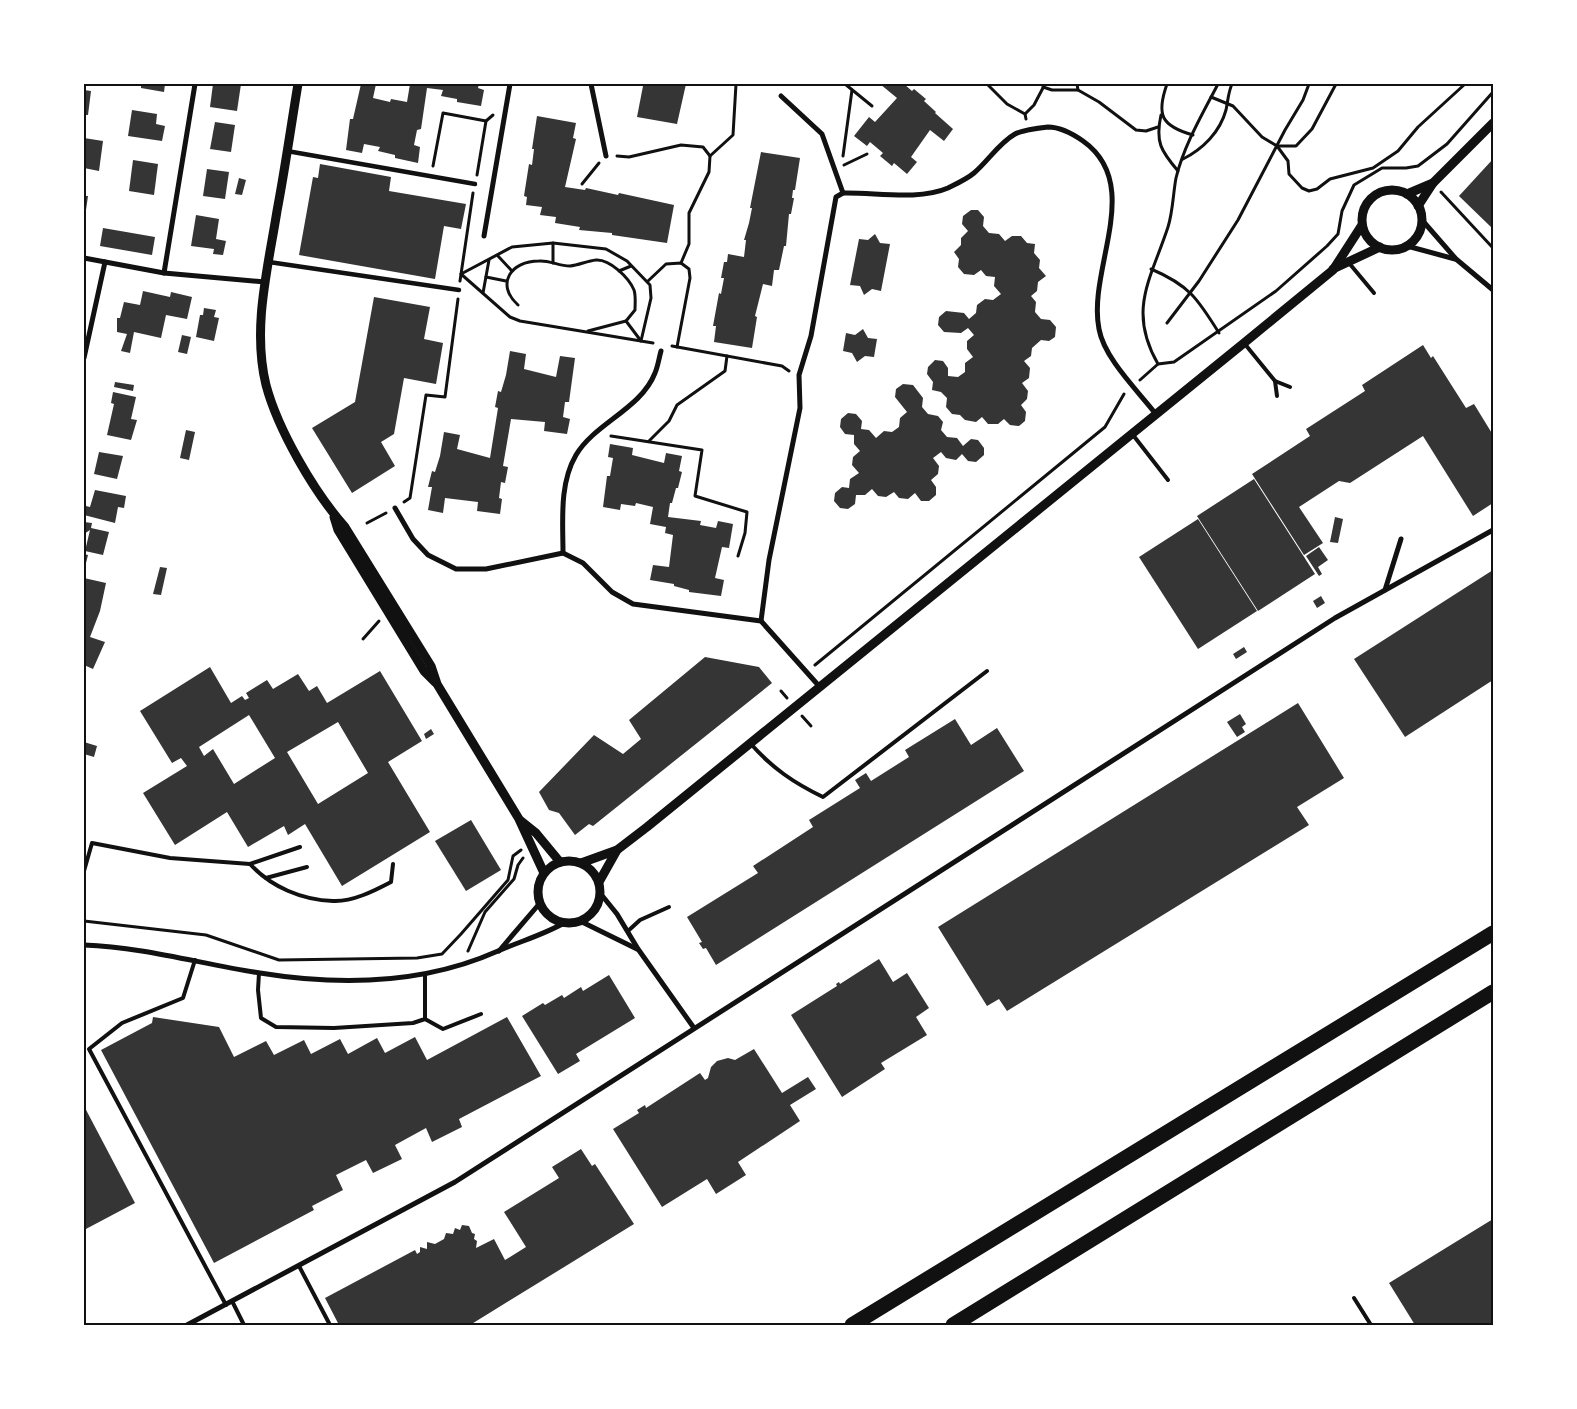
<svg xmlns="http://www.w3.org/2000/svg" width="1577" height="1409" viewBox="0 0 1577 1409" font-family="Overpass,sans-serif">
<rect width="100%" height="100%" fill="#fff"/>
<!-- building -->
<g fill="#353535" fill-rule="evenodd">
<polygon points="141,84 165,84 164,92 141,88"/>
<polygon points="213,84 241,84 237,111 210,107"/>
<polygon points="361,84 376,84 373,98 390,102 391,99 407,102 410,84 479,84 478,88 484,90 481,106 457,102 457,99 441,96 443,90 427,88 421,129 417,130 414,145 420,147 418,163 395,158 395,155 378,151 380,147 364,144 362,153 346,150 350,119 353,119"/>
<polygon points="645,84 686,84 677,124 637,117 643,86"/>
<polygon points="880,84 904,84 912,91 914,89 926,99 924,101 936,112 935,113 953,129 944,141 930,130 911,157 917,162 907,174 894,163 892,166 880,156 883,153 870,142 867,146 854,136 869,117 875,122 897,98"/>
<polygon points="84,90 91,91 88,115 84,115"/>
<polygon points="132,110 157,114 156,124 165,126 162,141 128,136"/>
<polygon points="537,116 576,123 573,138 576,139 565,187 585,190 586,188 618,195 619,193 674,205 667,243 612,235 612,233 579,230 580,227 555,223 556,217 540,215 542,207 526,205 527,197 524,196 529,164 532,165 534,149 532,149"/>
<polygon points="215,122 235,125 231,152 210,149"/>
<polygon points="84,138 103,141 99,171 84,168"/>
<polygon points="761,152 800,158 795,190 793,190 792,198 794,198 791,214 789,214 786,246 784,246 779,270 774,270 772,286 763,284 755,316 757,317 752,348 714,342 716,326 713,326 719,293 721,294 724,278 721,278 724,262 727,262 728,254 744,257 746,240 744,240 749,223 752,208 750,208"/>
<polygon points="1493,159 1493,229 1459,196"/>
<polygon points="133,160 158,164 154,195 129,191"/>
<polygon points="320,164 391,177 389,191 466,204 461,229 444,226 435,279 299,255 313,177 318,178"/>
<polygon points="207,169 229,172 225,199 203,196"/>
<polygon points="239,178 246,180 242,195 235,194"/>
<polygon points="84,196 88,196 85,217 84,217"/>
<polygon points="971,210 978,210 984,217 983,226 989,233 999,234 1005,241 1012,236 1021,236 1027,243 1035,244 1034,253 1040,260 1039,268 1046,276 1038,282 1037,291 1031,296 1036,302 1035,312 1041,319 1050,320 1056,327 1055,337 1049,341 1041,340 1032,348 1031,356 1024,361 1030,368 1029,378 1022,383 1028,391 1027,399 1021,405 1026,412 1025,421 1019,426 1010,425 1004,419 998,424 988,424 982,417 976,422 965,420 960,415 952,414 946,407 947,398 941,392 932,390 933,382 927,374 928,367 935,360 943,361 948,368 948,376 958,377 965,372 965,363 973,357 967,349 967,341 974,335 968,328 961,333 944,332 938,325 939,317 946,311 964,313 969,319 976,313 977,305 985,299 993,300 1001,294 994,286 995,277 986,276 981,270 974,275 964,274 958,267 959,259 954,252 961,245 961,238 968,231 962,224 963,216"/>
<polygon points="196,215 219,219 216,239 226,241 223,255 213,254 214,249 191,246"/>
<polygon points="103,228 155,237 152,255 100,246"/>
<polygon points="875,234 880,243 890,244 881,291 872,289 864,295 860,286 850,285 859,239 868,240"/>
<polygon points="143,291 170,297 171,292 192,297 187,319 166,315 161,338 134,332 130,353 121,351 127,334 117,332 117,318 120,318 124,302 140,305"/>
<polygon points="374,297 430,307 424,339 443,343 436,384 404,378 394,434 381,442 395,466 352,493 312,428 355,402"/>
<polygon points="204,308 216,310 214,317 219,318 214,341 196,337 200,315 203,315"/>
<polygon points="863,329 868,338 877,339 874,357 865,356 857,362 852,353 843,351 846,333 855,335"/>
<polygon points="182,335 191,337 187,354 178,352"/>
<polygon points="1423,345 1431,358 1433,356 1466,408 1474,404 1493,435 1493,503 1473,516 1423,436 1350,483 1339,481 1299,507 1323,543 1304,555 1252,474 1310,436 1306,429 1365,391 1362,385"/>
<polygon points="510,351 526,354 524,369 556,377 560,356 575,358 569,402 565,402 563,417 570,419 567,434 544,431 545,422 511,419 503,466 508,467 505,483 501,482 499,498 502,499 500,514 477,511 478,502 445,498 443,513 428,510 432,487 428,487 432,471 435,472 440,456 444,432 460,435 457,449 490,458 498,408 495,407 498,391 501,392 506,375"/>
<polygon points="115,382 134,385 133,391 114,387"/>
<polygon points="903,384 913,385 923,398 922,407 928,414 938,416 943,422 941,430 947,437 957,438 963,446 971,439 978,440 984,448 984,455 976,462 968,461 962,454 956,460 946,458 941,452 933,458 939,466 938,474 931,480 936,487 936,495 929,501 921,501 915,493 908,499 899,498 894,492 886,497 878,496 872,489 865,495 856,495 855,504 848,509 840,508 834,501 835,493 842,487 849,488 850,479 859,473 852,465 853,457 860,451 854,444 854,435 845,434 840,427 841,419 848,413 856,414 862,421 861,429 869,430 876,438 884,431 892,432 899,427 900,418 907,412 895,397 896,389"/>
<polygon points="113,392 136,397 131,419 137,420 131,440 107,435 114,404 111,403"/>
<polygon points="186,430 195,432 189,460 180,458"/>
<polygon points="610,444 633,448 632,455 664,463 666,453 682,456 679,471 682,472 678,488 676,488 672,503 670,503 668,517 701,521 700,525 716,528 718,521 733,524 729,548 722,547 715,578 724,580 721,596 689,592 689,590 674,586 674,584 650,580 653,565 669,567 673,535 665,533 666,527 650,524 653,507 636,503 635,506 621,504 620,510 603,507 607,476 610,476 613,458 608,457"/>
<polygon points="99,452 123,456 117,479 94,474"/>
<polygon points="1254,479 1315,574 1258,611 1197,516"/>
<polygon points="95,490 126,496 124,508 118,507 115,523 84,515 86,506 90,507"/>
<polygon points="1335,517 1343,519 1338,543 1330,542"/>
<polygon points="1198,519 1257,611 1198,649 1139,557"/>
<polygon points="84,522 92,523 91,528 109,532 103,555 85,551 90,530 84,534"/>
<polygon points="1319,547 1328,560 1318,567 1322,574 1319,576 1306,556"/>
<polygon points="84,554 88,555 84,571"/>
<polygon points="160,567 167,568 161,595 153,594"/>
<polygon points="1493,570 1493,680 1405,737 1354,659"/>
<polygon points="84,578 106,583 100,611 90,637 105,642 93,669 84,665"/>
<polygon points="1321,596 1325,603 1317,608 1313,601"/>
<polygon points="1244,647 1247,652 1236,659 1233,654"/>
<polygon points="705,657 759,667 772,683 593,826 589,824 575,835 559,813 549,810 539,792 594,735 623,754 641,739 629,720"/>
<path d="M210 667 231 703 242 696 245 700 249 698 246 693 267 680 273 689 298 674 309 691 317 686 327 703 380 671 422 741 388 762 430 832 342 886 305 824 288 835 284 826 248 847 227 812 175 845 143 793 187 766 181 758 172 763 140 711ZM249 715 275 758 234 784 213 749 204 756 199 747ZM338 722 368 773 318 804 287 752Z"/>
<polygon points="1298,703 1344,778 1297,807 1309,825 1007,1011 999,999 987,1006 938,927"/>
<polygon points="1240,714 1246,724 1242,727 1245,732 1237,737 1227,722"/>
<polygon points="955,719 971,745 997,728 1024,771 716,965 706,948 703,949 699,943 702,942 687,917 758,873 753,866 813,827 809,820 860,788 855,780 866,773 871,781 909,757 905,750"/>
<polygon points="431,729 434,734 426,739 424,734"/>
<polygon points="84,742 97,746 94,757 84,754"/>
<polygon points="471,820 501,870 466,891 435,841"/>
<polygon points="879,959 893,982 907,973 929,1008 916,1017 927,1035 881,1063 885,1069 842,1097 791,1015 837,986 836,984 839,982 840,984"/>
<polygon points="609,975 635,1018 576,1054 580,1061 558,1074 522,1016 543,1003 545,1005 562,995 564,998 581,987 583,991"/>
<polygon points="153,1017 219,1027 234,1057 266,1041 274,1055 304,1040 311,1054 340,1039 348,1054 377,1038 385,1053 415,1037 427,1060 507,1017 541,1076 459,1119 462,1127 432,1142 426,1128 395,1145 402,1159 373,1173 366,1160 336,1175 343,1190 312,1206 314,1210 214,1263 101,1050 152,1023"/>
<polygon points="754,1049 782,1093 808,1077 816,1089 790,1105 800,1121 738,1162 746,1175 716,1194 707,1179 662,1207 613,1129 639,1113 637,1110 645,1105 646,1108 700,1073 705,1080 708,1078 711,1067 717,1061 728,1058 735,1060"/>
<polygon points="84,1106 135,1203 84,1230"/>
<polygon points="581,1149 592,1166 595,1164 634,1224 470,1325 339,1325 325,1298 415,1250 417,1254 420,1252 420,1247 427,1249 427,1242 435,1244 444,1239 446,1233 453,1234 455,1228 460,1230 462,1225 469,1226 472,1233 475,1234 474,1239 477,1241 476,1248 494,1239 505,1260 526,1247 504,1212 559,1178 552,1167"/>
<polygon points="1493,1219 1493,1325 1415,1325 1389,1283"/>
</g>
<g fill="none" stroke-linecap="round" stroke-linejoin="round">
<!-- path -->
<g stroke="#111" stroke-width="3">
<polyline points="845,84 872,106"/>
<polyline points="987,84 1007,104 1025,114 1026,119"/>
<path d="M1167 84C1156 115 1161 126 1193 135"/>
<polyline points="1043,87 1052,90 1078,90 1077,84"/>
<polyline points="1078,90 1099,102 1136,130 1146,131 1158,127"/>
<polyline points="1211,97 1233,106 1262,137 1277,146 1288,161 1289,174 1302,188 1309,191 1317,189 1330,179 1373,168 1398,151 1418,127 1465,84"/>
<polyline points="1025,114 1034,105 1045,84"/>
<path d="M1161 115C1155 142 1161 151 1178 171"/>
<polyline points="1277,146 1296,146 1312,129 1336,84"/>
<polyline points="617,156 629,157 681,145 703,147 710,156 709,172 689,213 689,244 681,263"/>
<polyline points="710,156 733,135 736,84"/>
<polyline points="843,156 852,90"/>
<path d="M1183 159C1203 149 1220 132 1226 110 1228 101 1228 93 1232 84"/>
<polyline points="844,165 867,154"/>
<polyline points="433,166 443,113 486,121"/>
<polyline points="477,175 486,121 493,115"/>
<polyline points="582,184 599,163"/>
<polyline points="1441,192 1493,248"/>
<polyline points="498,256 512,271"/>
<polyline points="553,263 553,243"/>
<path d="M1151 269C1189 285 1198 299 1219 333"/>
<polyline points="619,271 631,266"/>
<polyline points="486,277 506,281"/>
<polyline points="460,281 473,193"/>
<polyline points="648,281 666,264 681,263 689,269 690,278 677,347"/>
<polyline points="483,293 489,260"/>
<path d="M518 305C495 284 511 261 539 261 549 260 559 266 570 266 579 265 587 261 596 260 610 259 629 278 634 290 636 296 635 303 635 310L626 321 588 331"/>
<polyline points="626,321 641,341"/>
<polyline points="1167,323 1199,281 1238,220 1285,130 1303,100 1309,84"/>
<polyline points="641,341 651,298 650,285 627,261 606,249 553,243 512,247 461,274 510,317 520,321 641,341 653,343"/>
<polyline points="672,346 782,366 789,371"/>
<path d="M1158 364C1127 310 1151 279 1168 227 1173 211 1173 194 1176 178 1184 145 1203 113 1218 84"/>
<polyline points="1140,380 1158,364 1174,362 1276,291 1327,246 1338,234 1342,211 1354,185 1382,168 1406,168 1418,166 1447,144 1493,92"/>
<polyline points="611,436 702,450 695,496 747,512 745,533 738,556"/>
<polyline points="649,441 669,421 677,405 725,371 727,356"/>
<polyline points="404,502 410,498 426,395 445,397 458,299"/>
<polyline points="367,523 386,513"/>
<polyline points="363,639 379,621"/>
<polyline points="815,665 1105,427 1124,394"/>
<polyline points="781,691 787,698"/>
<polyline points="802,716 811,726"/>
<polyline points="84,921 206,935 279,960 417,958 442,954 461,934 508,880 513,856 521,850"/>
<polyline points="468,951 485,912 514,879 518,865 523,858"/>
</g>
<!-- service -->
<g stroke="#111" stroke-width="4">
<polyline points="1349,263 1374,293"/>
<polyline points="1244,343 1275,381 1290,387"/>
<polyline points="1275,381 1277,396"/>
<polyline points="1133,435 1168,480"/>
<path d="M751 744C772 768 794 783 823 797L987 671"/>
<polyline points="250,864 300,847"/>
<path d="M84 871 92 843 170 858 250 864C271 887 302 900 333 901 352 902 374 891 391 882L393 864"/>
<polyline points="266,878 307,867"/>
<polyline points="628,931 640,920 669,907"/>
<polyline points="195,960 183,998 122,1023 89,1049 226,1305"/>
<polyline points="259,973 258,990 261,1018 276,1027 334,1028 413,1023 425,1019 425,974"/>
<polyline points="425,1019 443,1029 481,1014"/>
<polyline points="299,1266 330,1325"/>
<polyline points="1354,1298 1371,1325"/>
<polyline points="232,1301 244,1325"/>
</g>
<!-- pedestrian -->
<g stroke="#111" stroke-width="4.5">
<polyline points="287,151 475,184"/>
<polyline points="269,262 459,290"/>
</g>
<!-- minor -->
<g stroke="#111" stroke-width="5">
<polyline points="591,84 606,156"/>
<polyline points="781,96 822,134 843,193"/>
<polyline points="1422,220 1456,259 1493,290"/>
<polyline points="484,236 510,84"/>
<polyline points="1407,246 1455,259"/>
<polyline points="84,258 164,273 265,282"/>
<polyline points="164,273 195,84"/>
<polyline points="84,358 105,262"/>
<polyline points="395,508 413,539 428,555 456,569 486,569 563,553 583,563 612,592 633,604 761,621 819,686"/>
<path d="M563 553C563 521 559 484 576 455 595 423 641 409 655 373 658 366 659 358 661 351"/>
<polyline points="1385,590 1401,539"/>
<path d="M761 621 769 560 800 408 799 375 811 336 836 197 843 193C874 192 918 201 948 188 956 184 967 179 974 173 988 161 999 143 1015 134 1023 130 1039 128 1048 127 1061 127 1073 134 1083 141 1145 185 1087 269 1099 329 1104 358 1138 391 1155 413"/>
<polyline points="600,893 617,914 638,949 694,1028"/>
<polyline points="580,921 637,949"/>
<path d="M84 945C144 947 201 964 260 973 340 986 424 984 498 951 521 941 543 935 564 923"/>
<polyline points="499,951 540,903"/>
<polyline points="187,1325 455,1182 1335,618 1493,530"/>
</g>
<!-- tertiary -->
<g stroke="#111" stroke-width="9">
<path d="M298 84C291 126 285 169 277 211 268 268 252 328 266 385 278 430 314 492 345 527L431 666 437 684 519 819 544 873"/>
<circle cx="1392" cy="220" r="30"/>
<polyline points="1407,194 1433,183 1493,123"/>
<polyline points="1418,206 1433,183"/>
<polyline points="1333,269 1380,247"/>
<polyline points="334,517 338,530 424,671 435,682"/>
<polyline points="521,821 536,833 560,862"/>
<circle cx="569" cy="892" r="31"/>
<polyline points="581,863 617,850 647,827 1244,343 1333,270 1362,225"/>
<polyline points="599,882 617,850"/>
</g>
<!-- motorway -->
<g stroke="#111" stroke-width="15">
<polyline points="852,1325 1493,933"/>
<polyline points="953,1325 1493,992"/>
</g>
</g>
<!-- border -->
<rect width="1577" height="1409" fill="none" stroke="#ffffff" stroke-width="170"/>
<rect x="85" y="85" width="1407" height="1239" fill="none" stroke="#111" stroke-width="2"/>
</svg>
